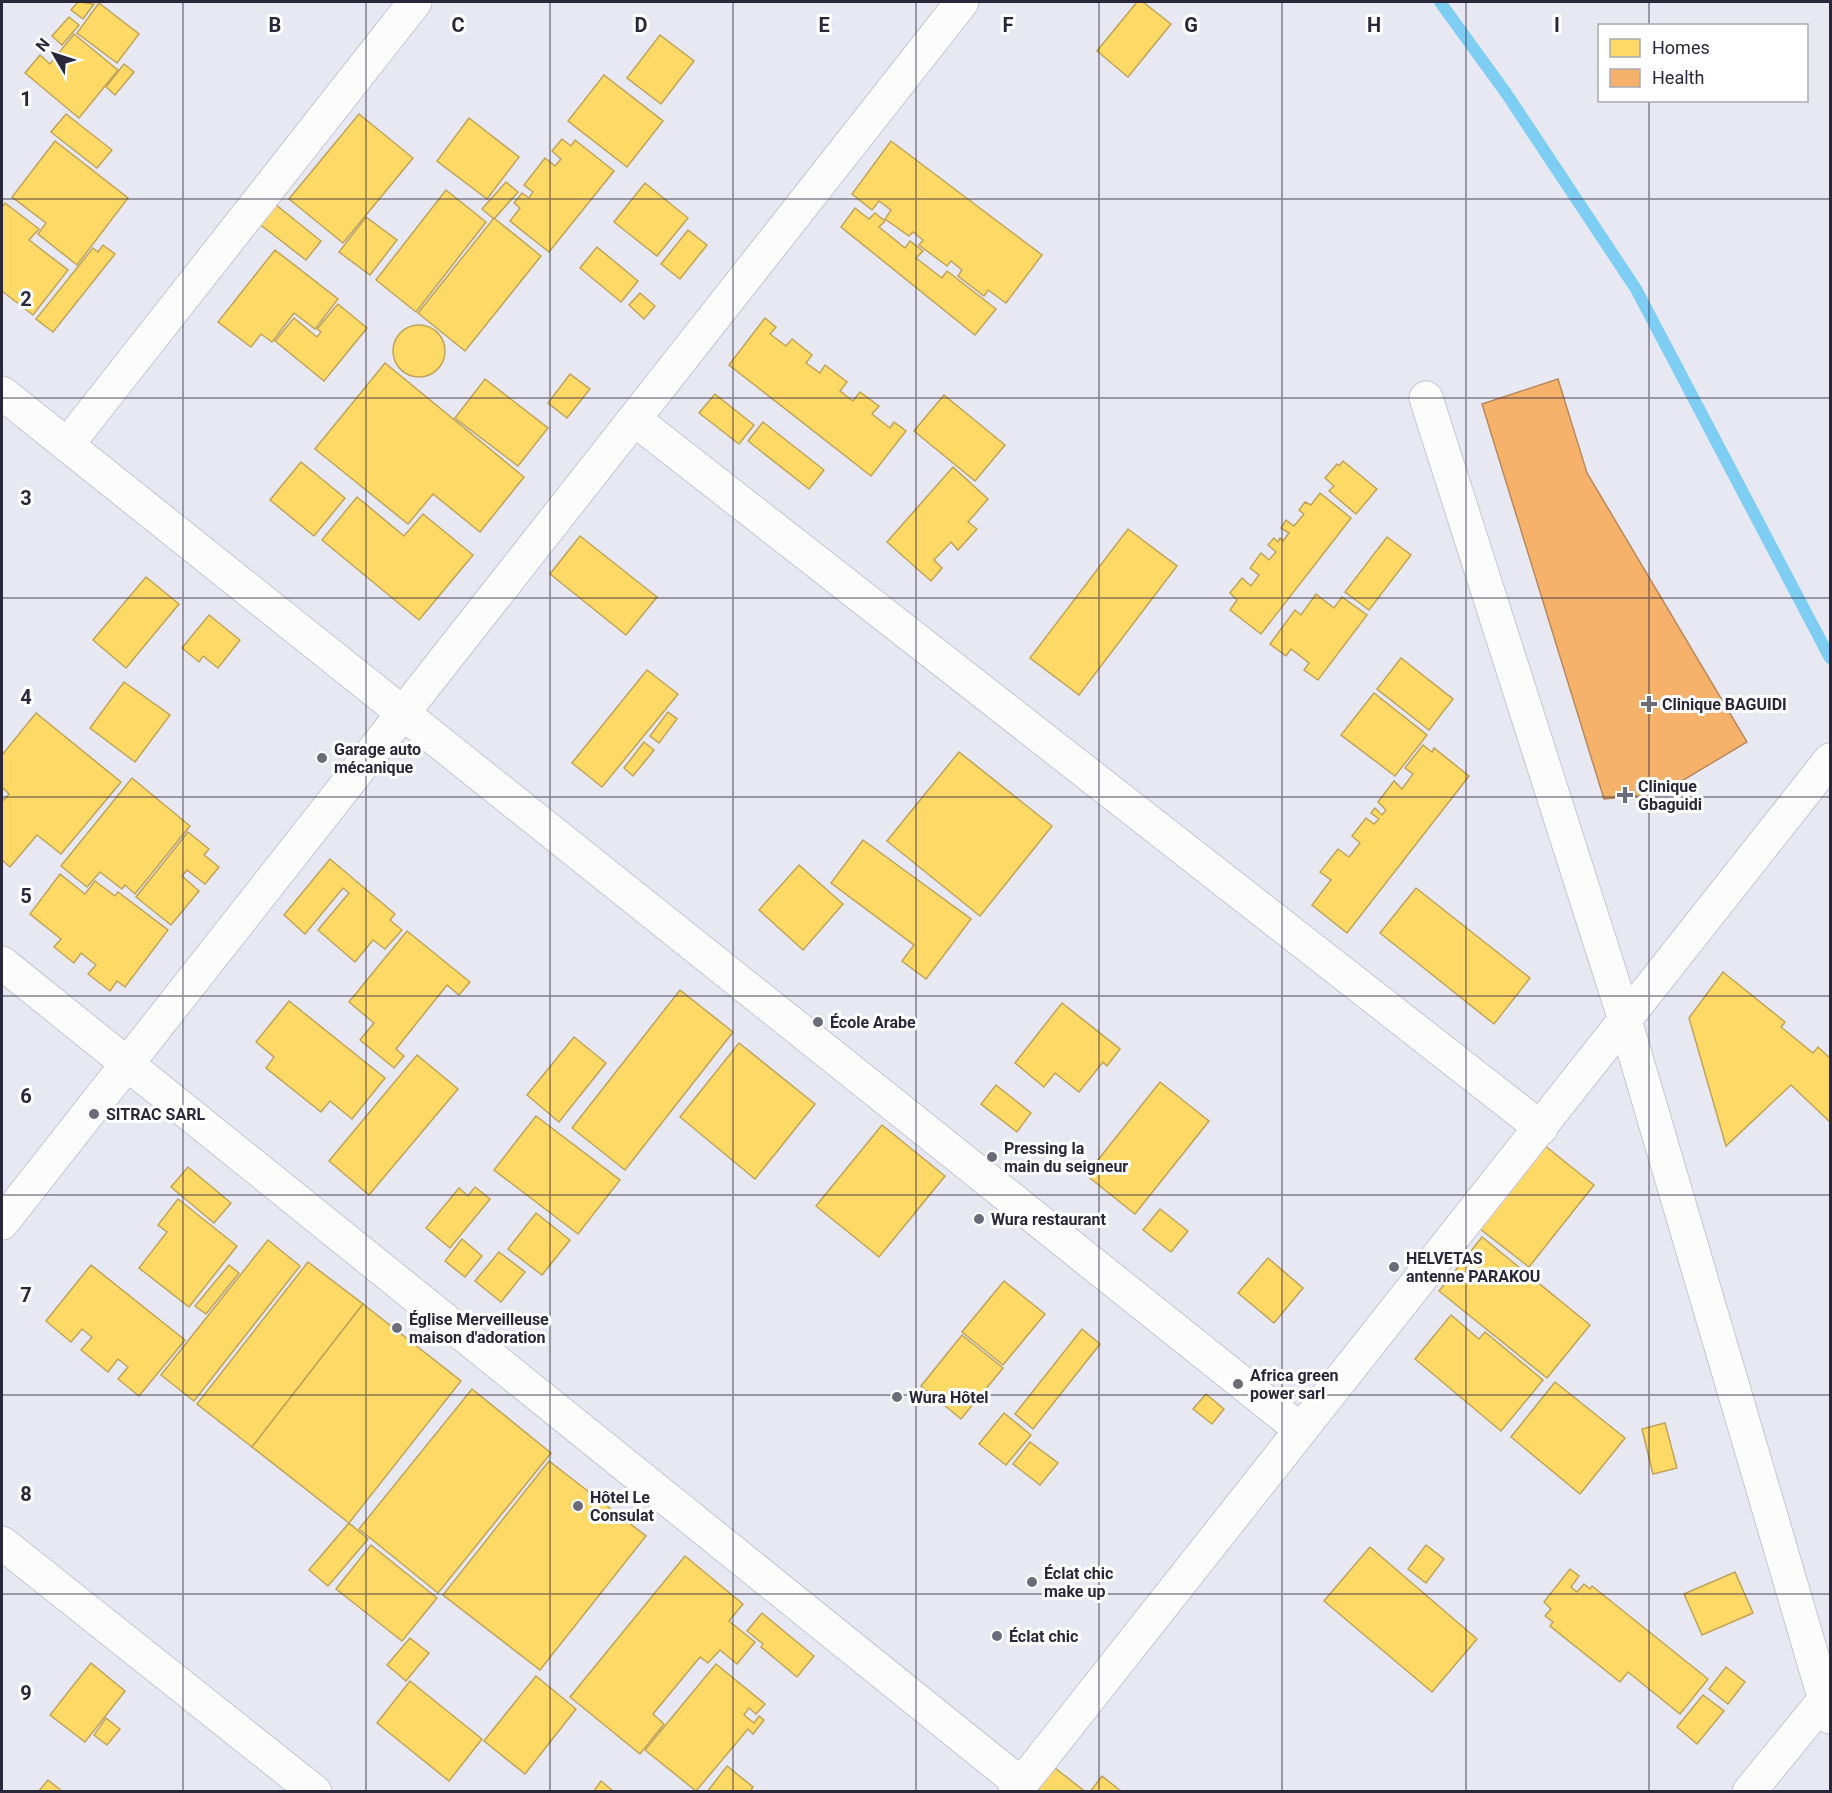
<svg xmlns="http://www.w3.org/2000/svg" width="1832" height="1793" viewBox="0 0 1832 1793" font-family="Roboto,sans-serif">
<rect width="100%" height="100%" fill="#e8e8f2"/>
<!-- homes -->
<g fill="#ffd966" stroke="#bfa459" stroke-width="1.5">
<polygon points="78,2 94,4 83,19 71,10"/>
<polygon points="1137,2 1143,2 1171,24 1128,77 1097,51"/>
<polygon points="99,3 139,34 117,63 77,33"/>
<polygon points="69,17 79,25 62,45 52,36"/>
<polygon points="74,34 118,70 79,118 25,73 40,55 50,64"/>
<polygon points="660,35 694,61 661,104 627,78"/>
<polygon points="124,64 134,72 115,95 106,87"/>
<polygon points="604,75 663,121 627,167 568,121"/>
<polygon points="66,114 112,150 97,168 51,132"/>
<polygon points="359,114 413,158 343,243 289,199"/>
<polygon points="469,118 519,157 487,199 437,161"/>
<polygon points="562,139 571,146 575,140 614,171 549,252 510,221 520,208 514,203 522,193 529,198 533,192 524,185 545,158 555,166 561,159 552,151"/>
<polygon points="55,141 128,198 77,265 38,234 46,223 12,197"/>
<polygon points="891,141 1042,255 1006,303 988,290 984,296 958,276 962,270 951,261 947,266 919,245 923,240 913,232 909,236 885,219 891,210 879,201 872,210 852,194"/>
<polygon points="506,182 518,192 494,219 482,209"/>
<polygon points="645,183 688,218 657,256 614,222"/>
<polygon points="446,190 486,222 416,312 376,280"/>
<polygon points="265,196 321,241 306,260 249,216"/>
<polygon points="5,203 39,229 29,240 68,270 33,315 2,291 2,207"/>
<polygon points="855,208 869,219 875,213 885,221 879,227 905,248 910,241 923,251 916,258 942,278 947,271 996,309 975,335 841,227"/>
<polygon points="366,217 397,240 370,275 339,252"/>
<polygon points="494,218 541,256 465,351 418,313"/>
<polygon points="688,230 707,245 680,279 661,264"/>
<polygon points="103,245 115,254 53,332 36,319 93,248 98,252"/>
<polygon points="597,247 638,281 621,302 580,268"/>
<polygon points="275,250 338,299 315,329 294,313 272,342 261,334 251,347 218,322"/>
<polygon points="640,293 655,306 644,319 629,305"/>
<polygon points="338,304 367,328 324,381 275,341 294,318 317,337 321,332 317,329"/>
<polygon points="765,318 776,327 770,334 786,346 792,339 812,355 806,363 820,373 825,365 847,382 840,391 853,401 860,392 879,406 872,414 890,428 894,422 906,431 871,476 729,365"/>
<circle cx="419" cy="351" r="26"/>
<polygon points="385,363 524,477 480,532 433,494 408,524 315,449"/>
<polygon points="570,374 590,389 567,418 548,403"/>
<polygon points="485,379 548,428 518,466 455,418"/>
<polygon points="715,394 754,425 739,444 699,413"/>
<polygon points="944,395 1005,445 975,481 914,431"/>
<polygon points="763,422 824,470 809,489 748,441"/>
<polygon points="1343,461 1377,489 1356,514 1329,491 1334,486 1325,478 1337,464 1339,466"/>
<polygon points="301,462 345,498 314,536 270,500"/>
<polygon points="953,467 988,499 968,522 977,529 958,550 951,542 934,560 942,568 931,581 887,542"/>
<polygon points="1320,493 1351,518 1261,634 1230,610 1237,600 1230,593 1242,578 1251,586 1259,575 1250,568 1261,553 1269,560 1276,552 1268,545 1274,538 1278,542 1280,538 1283,541 1289,533 1281,528 1286,520 1294,526 1304,514 1299,510 1305,502 1311,505"/>
<polygon points="357,497 404,536 423,514 473,555 419,620 322,540"/>
<polygon points="1128,529 1177,566 1079,695 1030,658"/>
<polygon points="580,536 657,597 626,635 550,574"/>
<polygon points="1387,537 1411,555 1369,610 1345,592"/>
<polygon points="146,577 179,604 126,668 93,640"/>
<polygon points="1316,594 1334,608 1342,597 1367,615 1318,680 1304,670 1309,663 1291,649 1286,656 1270,644 1295,610 1301,615"/>
<polygon points="209,615 240,640 218,668 203,656 199,662 182,648"/>
<polygon points="1401,658 1453,699 1429,730 1377,689"/>
<polygon points="647,670 678,694 602,787 572,763"/>
<polygon points="124,682 170,715 135,762 90,728"/>
<polygon points="1374,693 1427,735 1395,776 1341,735"/>
<polygon points="668,712 677,719 659,743 650,736"/>
<polygon points="36,713 121,782 61,854 37,835 10,867 2,860 2,797 4,800 9,794 2,787 2,755"/>
<polygon points="644,742 654,750 633,776 624,768"/>
<polygon points="1423,745 1432,752 1434,748 1469,776 1347,933 1312,905 1331,880 1320,872 1338,849 1349,857 1360,843 1352,836 1366,818 1374,824 1379,819 1371,813 1375,808 1382,815 1386,810 1378,802 1394,781 1402,789 1413,774 1405,768"/>
<polygon points="959,752 1052,826 980,916 887,841"/>
<polygon points="132,778 190,826 135,894 125,885 122,889 100,872 87,887 61,866"/>
<polygon points="188,832 209,849 204,855 219,867 205,884 187,870 182,876 199,891 171,925 136,897"/>
<polygon points="863,840 971,919 926,979 902,961 914,945 831,883"/>
<polygon points="330,859 395,914 390,920 402,930 385,949 373,940 355,962 318,930 349,893 343,888 305,934 284,915"/>
<polygon points="799,865 843,904 803,950 759,910"/>
<polygon points="60,874 85,894 95,881 115,896 118,892 168,930 125,987 117,981 110,991 88,974 96,965 81,953 74,963 54,947 61,939 30,914"/>
<polygon points="1416,888 1530,978 1494,1024 1380,933"/>
<polygon points="407,931 470,982 459,995 447,985 396,1049 404,1056 394,1068 360,1040 374,1023 349,1002"/>
<polygon points="1723,972 1785,1022 1781,1027 1813,1053 1818,1047 1830,1058 1830,1122 1791,1085 1726,1146 1689,1018"/>
<polygon points="680,990 733,1032 625,1170 572,1128"/>
<polygon points="289,1001 385,1078 352,1119 330,1101 321,1112 266,1068 274,1057 256,1042"/>
<polygon points="1062,1003 1120,1049 1107,1066 1103,1062 1079,1092 1055,1073 1044,1087 1015,1063"/>
<polygon points="574,1037 606,1063 559,1122 527,1095"/>
<polygon points="739,1043 815,1104 755,1179 680,1117"/>
<polygon points="417,1055 458,1089 369,1195 329,1161"/>
<polygon points="1160,1082 1209,1121 1135,1214 1086,1175"/>
<polygon points="996,1085 1031,1113 1017,1132 981,1104"/>
<polygon points="536,1116 620,1180 578,1234 494,1170"/>
<polygon points="882,1125 945,1176 879,1257 816,1206"/>
<polygon points="1544,1145 1594,1185 1529,1267 1479,1228"/>
<polygon points="188,1167 231,1203 214,1223 171,1187"/>
<polygon points="475,1187 490,1199 450,1248 426,1228 459,1188 468,1196"/>
<polygon points="178,1199 237,1246 189,1307 139,1268 167,1232 158,1225"/>
<polygon points="1160,1209 1188,1231 1171,1252 1143,1230"/>
<polygon points="536,1213 570,1240 542,1275 508,1249"/>
<polygon points="1482,1237 1590,1325 1547,1378 1439,1291"/>
<polygon points="462,1239 482,1256 465,1277 445,1261"/>
<polygon points="268,1240 300,1266 194,1401 161,1375"/>
<polygon points="499,1252 525,1272 501,1302 475,1281"/>
<polygon points="1268,1258 1303,1288 1274,1323 1238,1293"/>
<polygon points="308,1262 363,1304 252,1447 197,1404"/>
<polygon points="91,1265 185,1340 139,1396 118,1379 128,1367 118,1359 108,1372 81,1350 92,1337 82,1329 71,1342 46,1321"/>
<polygon points="229,1265 239,1273 206,1314 195,1306"/>
<polygon points="1004,1281 1045,1314 1003,1365 962,1332"/>
<polygon points="363,1304 461,1381 349,1523 252,1447"/>
<polygon points="1451,1315 1479,1339 1485,1332 1543,1380 1501,1431 1415,1359"/>
<polygon points="1082,1329 1100,1344 1033,1429 1015,1414"/>
<polygon points="962,1335 1003,1368 961,1419 921,1386"/>
<polygon points="1555,1382 1625,1438 1580,1494 1511,1437"/>
<polygon points="472,1389 551,1453 438,1593 359,1529"/>
<polygon points="1206,1394 1224,1409 1212,1424 1193,1409"/>
<polygon points="1004,1413 1031,1435 1006,1465 979,1444"/>
<polygon points="1665,1423 1677,1468 1653,1474 1642,1429"/>
<polygon points="1030,1442 1058,1463 1040,1485 1013,1464"/>
<polygon points="549,1461 646,1536 540,1670 443,1595"/>
<polygon points="349,1523 368,1539 328,1586 309,1570"/>
<polygon points="371,1545 437,1598 402,1641 336,1589"/>
<polygon points="1426,1545 1444,1559 1426,1583 1408,1569"/>
<polygon points="1370,1547 1477,1639 1432,1692 1324,1601"/>
<polygon points="685,1556 743,1604 729,1621 755,1642 737,1664 720,1650 708,1663 700,1657 653,1714 664,1724 640,1754 570,1697"/>
<polygon points="1570,1569 1579,1576 1571,1587 1577,1592 1584,1584 1590,1589 1592,1586 1708,1679 1680,1714 1628,1672 1620,1682 1550,1626 1553,1622 1545,1616 1551,1609 1544,1602"/>
<polygon points="1735,1572 1753,1613 1702,1635 1684,1594"/>
<polygon points="762,1613 814,1656 797,1677 761,1647 763,1644 747,1631"/>
<polygon points="410,1638 429,1653 406,1681 387,1665"/>
<polygon points="91,1663 125,1691 85,1742 50,1715"/>
<polygon points="716,1664 765,1704 756,1714 749,1708 744,1715 754,1723 759,1716 764,1720 753,1734 748,1729 696,1791 645,1750"/>
<polygon points="1726,1667 1745,1682 1728,1704 1709,1689"/>
<polygon points="536,1676 576,1709 525,1774 484,1741"/>
<polygon points="410,1681 482,1739 449,1781 377,1723"/>
<polygon points="1703,1695 1724,1711 1697,1744 1677,1727"/>
<polygon points="106,1718 120,1729 107,1745 94,1735"/>
<polygon points="727,1766 753,1787 750,1792 707,1792"/>
<polygon points="1055,1768 1083,1790 1082,1792 1036,1792"/>
<polygon points="1102,1776 1122,1792 1090,1792"/>
<polygon points="48,1780 63,1792 38,1792"/>
<polygon points="601,1781 614,1792 593,1792"/>
</g>
<!-- health -->
<polygon fill="#f6b26b" stroke="#b9885c" stroke-width="1.5" points="1558,379 1587,473 1747,742 1660,794 1604,799 1482,404"/>
<g fill="none" stroke-linecap="round" stroke-linejoin="round">
<!-- stream -->
<polyline stroke="#7ecdf3" stroke-width="12" points="1440,2 1506,93 1636,289 1830,658"/>
<!-- minor casing -->
<g stroke="#c6c5d3" stroke-width="35">
<g id="minor">
<polyline points="2,393 1301,1430"/>
<polyline points="1426,398 1625,1020"/>
<polyline points="634,419 1541,1128"/>
<polyline points="67,445 415,2"/>
<polyline points="2,963 1021,1784"/>
<polyline points="2,1223 962,2"/>
<polyline points="2,1543 315,1792"/>
<polyline points="1749,1792 1825,1699"/>
</g>
</g>
<!-- tertiary casing -->
<g stroke="#c6c5d3" stroke-width="35">
<g id="tertiary">
<polyline points="1625,1020 1830,1717"/>
<polyline points="1015,1792 1830,760"/>
</g>
</g>
<!-- minor -->
<use href="#minor" stroke="#fcfcfd" stroke-width="33"/>
<!-- tertiary -->
<use href="#tertiary" stroke="#fcfcfd" stroke-width="33"/>
</g>
<!-- grid -->
<path fill="none" stroke="#2a273a" stroke-width="1.5" stroke-opacity="0.55" d="M183 2V1792M366 2V1792M550 2V1792M733 2V1792M916 2V1792M1099 2V1792M1282 2V1792M1466 2V1792M1649 2V26M1649 100V1792M2 199H1830M2 398H1830M2 598H1830M2 797H1830M2 996H1830M2 1195H1830M2 1395H1830M2 1594H1830"/>
<!-- markers -->
<g fill="#6c6b7a" stroke="#fff" stroke-width="2">
<path d="M1646 695h6v6h6v6h-6v6h-6v-6h-6v-6h6z"/>
<circle cx="322" cy="758" r="6"/>
<path d="M1622 786h6v6h6v6h-6v6h-6v-6h-6v-6h6z"/>
<circle cx="818" cy="1022" r="6"/>
<circle cx="94" cy="1114" r="6"/>
<circle cx="992" cy="1157" r="6"/>
<circle cx="979" cy="1219" r="6"/>
<circle cx="1394" cy="1267" r="6"/>
<circle cx="397" cy="1328" r="6"/>
<circle cx="1238" cy="1384" r="6"/>
<circle cx="897" cy="1397" r="6"/>
<circle cx="578" cy="1506" r="6"/>
<circle cx="1032" cy="1582" r="6"/>
<circle cx="997" cy="1636" r="6"/>
</g>
<g text-anchor="middle" stroke-width="6" stroke-linejoin="round" paint-order="stroke">
<!-- poi labels -->
<g font-size="16" font-weight="bold" fill="#2a273a" stroke="#fff" text-anchor="start">
<text x="1662" y="710">Clinique BAGUIDI</text>
<text x="334" y="755">Garage auto<tspan x="334" dy="18">mécanique</tspan></text>
<text x="1638" y="792">Clinique<tspan x="1638" dy="18">Gbaguidi</tspan></text>
<text x="830" y="1028">École Arabe</text>
<text x="106" y="1120">SITRAC SARL</text>
<text x="1004" y="1154">Pressing la<tspan x="1004" dy="18">main du seigneur</tspan></text>
<text x="991" y="1225">Wura restaurant</text>
<text x="1406" y="1264">HELVETAS<tspan x="1406" dy="18">antenne PARAKOU</tspan></text>
<text x="409" y="1325">Église Merveilleuse<tspan x="409" dy="18">maison d'adoration</tspan></text>
<text x="1250" y="1381">Africa green<tspan x="1250" dy="18">power sarl</tspan></text>
<text x="909" y="1403">Wura Hôtel</text>
<text x="590" y="1503">Hôtel Le<tspan x="590" dy="18">Consulat</tspan></text>
<text x="1044" y="1579">Éclat chic<tspan x="1044" dy="18">make up</tspan></text>
<text x="1009" y="1642">Éclat chic</text>
</g>
</g>
<g font-size="20" text-anchor="middle" font-weight="bold" fill="#2a273a" stroke="#fff" stroke-width="6" stroke-linejoin="round" paint-order="stroke">
<text x="275" y="32">B</text>
<text x="458" y="32">C</text>
<text x="641" y="32">D</text>
<text x="824" y="32">E</text>
<text x="1008" y="32">F</text>
<text x="1191" y="32">G</text>
<text x="1374" y="32">H</text>
<text x="1557" y="32">I</text>
<text x="26" y="106">1</text>
<text x="26" y="306">2</text>
<text x="26" y="505">3</text>
<text x="26" y="704">4</text>
<text x="26" y="903">5</text>
<text x="26" y="1103">6</text>
<text x="26" y="1302">7</text>
<text x="26" y="1501">8</text>
<text x="26" y="1700">9</text>
</g>
<!-- border -->
<rect width="1832" height="1793" fill="none" stroke="#2a273a" stroke-width="6"/>
<!-- legend -->
<rect x="1598" y="24" width="210" height="78" fill="#ffffff" stroke="#aaa9b0" stroke-width="1.5"/>
<rect x="1610" y="39" width="30" height="18" fill="#ffd966" stroke="#aaa9b0" stroke-width="1.5"/>
<text x="1652" y="54" font-size="18" fill="#2a273a">Homes</text>
<rect x="1610" y="69" width="30" height="18" fill="#f6b26b" stroke="#aaa9b0" stroke-width="1.5"/>
<text x="1652" y="84" font-size="18" fill="#2a273a">Health</text>
<!-- north arrow -->
<g transform="translate(54 54) rotate(309)" stroke="#ffffff" stroke-width="4.5" paint-order="stroke">
<path d="M0-4.5L10 22L0 15L-10 22Z" fill="#2a273a"/>
<text y="-9" font-size="16" font-weight="bold" text-anchor="middle" fill="#2a273a">N</text>
</g>
</svg>
